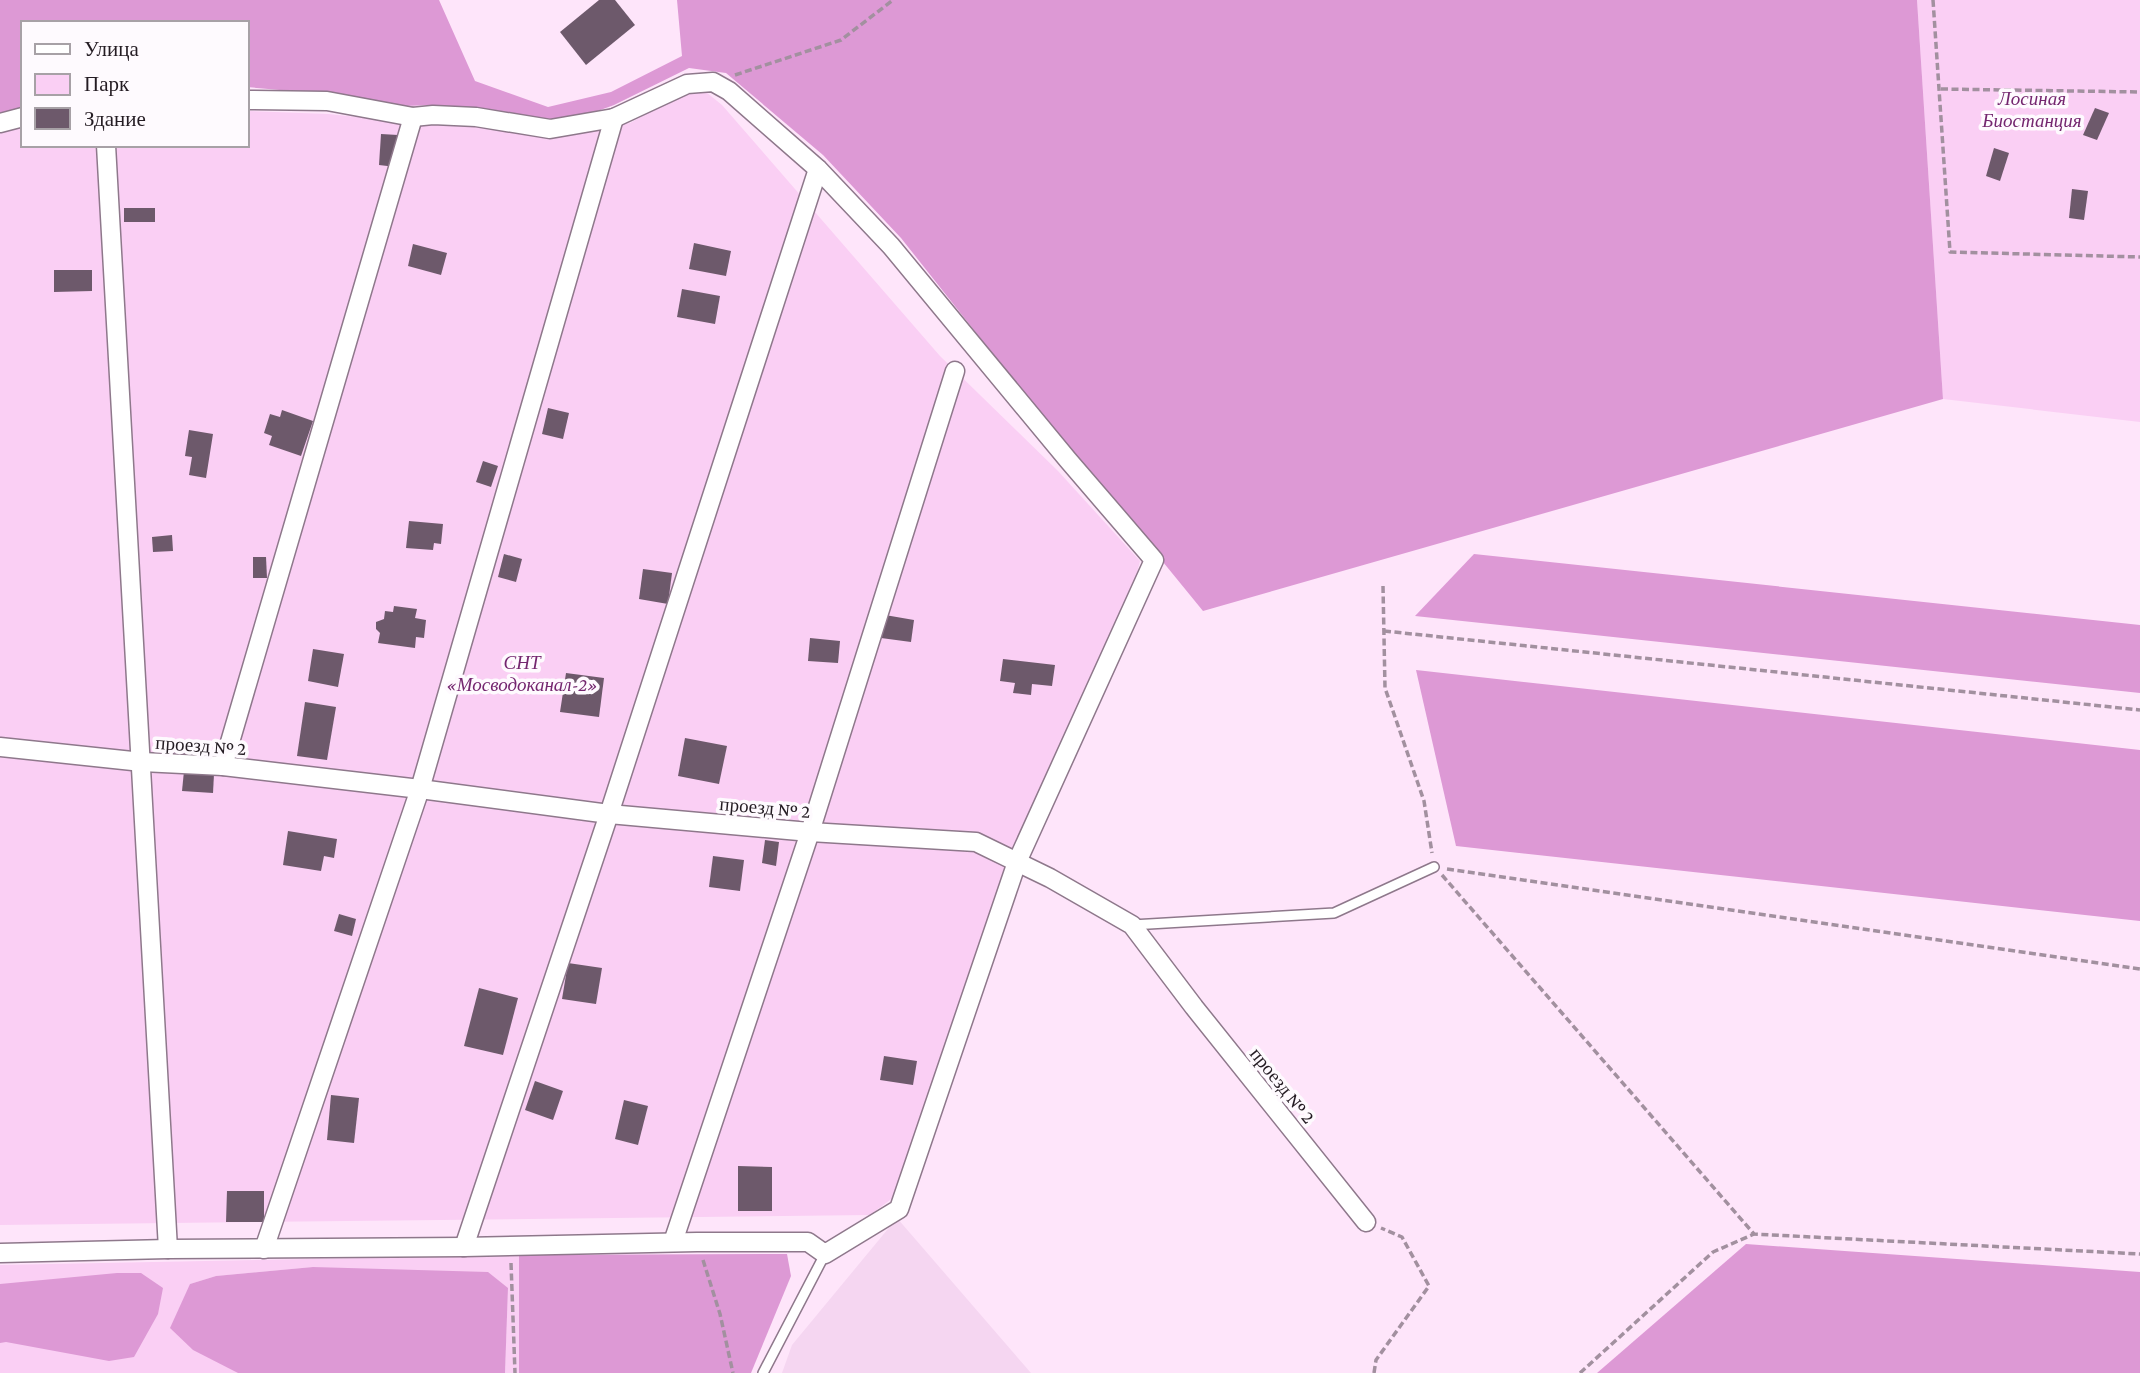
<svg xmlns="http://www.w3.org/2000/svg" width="2140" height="1373" viewBox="0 0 2140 1373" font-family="'Crimson Pro',serif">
<rect width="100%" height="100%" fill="#fee5fa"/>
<!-- built -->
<polygon fill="#f5d6f1" points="897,1218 1031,1373 782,1373 792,1345"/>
<!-- green -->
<g fill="#facff4">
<polygon points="1917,0 2140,0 2140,422 1943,399"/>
<polygon points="689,91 706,92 722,105 940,356 1058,471 1140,561 1135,581 1019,836 894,1197 870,1215 0,1225 0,130 23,124 23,145 247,145 247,111 328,114 424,124 443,121 553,136 630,123"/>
<polygon points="519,1255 519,1373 505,1373 508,1288 313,1267 216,1276 190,1284 238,1373 0,1373 0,1265"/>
</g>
<!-- forest -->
<g fill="#dd99d5">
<polygon points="0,0 439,0 475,81 548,107 611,92 682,56 677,0 1917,0 1943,399 1203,611 981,339 901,238 823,155 726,73 689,68 614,105 584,116 549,122 481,109 433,105 405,106 325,94 247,87 247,23 23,23 23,108 0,113"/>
<polygon points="1474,554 2140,625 2140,693 1415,616"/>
<polygon points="1416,670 2140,750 2140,921 1456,846"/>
<polygon points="1746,1244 2140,1272 2140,1373 1597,1373"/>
<polygon points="787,1254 791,1276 751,1373 519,1373 519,1255"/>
<polygon points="313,1267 488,1272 508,1288 505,1373 238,1373 193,1350 170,1328 190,1284 216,1276"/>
<polygon points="117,1273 141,1273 163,1288 158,1314 134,1357 109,1361 6,1342 0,1343 0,1284"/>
</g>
<!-- building -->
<g fill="#6d596b">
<polygon points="599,0 615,0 635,25 586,65 560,32"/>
<polygon points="2095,108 2109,113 2097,140 2083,135"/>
<polygon points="381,134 398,135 396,167 379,165"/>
<polygon points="1994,148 2009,153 2000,181 1986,176"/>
<polygon points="2072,189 2088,191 2084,220 2069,218"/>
<rect x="124" y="208" width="31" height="14"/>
<polygon points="694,243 731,251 726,276 689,269"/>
<polygon points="413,244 447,253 441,275 408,266"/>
<polygon points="54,270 92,270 92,291 54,292"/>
<polygon points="682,289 720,296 715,324 677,317"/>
<polygon points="548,408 569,413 563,439 542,434"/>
<polygon points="282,410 313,421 301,456 269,445 272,436 264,433 270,414 280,417"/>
<polygon points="189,430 213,434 206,478 189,475 192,457 185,456"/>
<polygon points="483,461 498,466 491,487 476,482"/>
<polygon points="409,521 443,524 441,544 434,543 433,550 406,548"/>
<polygon points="172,535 173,551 153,552 152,537"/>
<polygon points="504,554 522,559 516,582 498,577"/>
<polygon points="253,557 266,557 267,578 253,578"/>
<polygon points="643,569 672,573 668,604 639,599"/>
<polygon points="394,606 417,609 415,618 426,620 424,638 416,637 415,648 378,643 380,633 376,629 376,622 384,619 385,611 393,612"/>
<polygon points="885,615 914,620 911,642 881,638"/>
<polygon points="810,638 840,641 838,663 808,661"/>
<polygon points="313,649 344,654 338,687 308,681"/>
<polygon points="1003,659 1055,665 1052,686 1032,684 1031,695 1013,693 1015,683 1000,681"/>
<polygon points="566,673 604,678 599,717 560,712"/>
<polygon points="305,702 336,707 327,760 297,756"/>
<polygon points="685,738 727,746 719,784 678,776"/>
<polygon points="168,740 189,742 188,754 167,752"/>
<polygon points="184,771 214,774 213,793 182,791"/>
<polygon points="288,831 337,839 334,858 324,856 321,871 283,865"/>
<polygon points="765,840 779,842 776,866 762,863"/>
<polygon points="713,856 744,860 740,891 709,887"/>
<polygon points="339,914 356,919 352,936 334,931"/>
<polygon points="568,963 602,968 596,1004 562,999"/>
<polygon points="479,988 518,998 503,1055 464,1046"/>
<polygon points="884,1056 917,1061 913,1085 880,1080"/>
<polygon points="535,1081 563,1091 553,1120 525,1110"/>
<polygon points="331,1095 359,1098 354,1143 327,1140"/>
<polygon points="624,1100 648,1106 638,1145 615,1139"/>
<polygon points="738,1166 772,1167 772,1211 738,1211"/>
<polygon points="227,1191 264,1191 264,1222 226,1222"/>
</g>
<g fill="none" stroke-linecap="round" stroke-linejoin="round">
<!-- service casing -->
<g stroke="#8e788b" stroke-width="12">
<g id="service">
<polyline points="1132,925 1334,913 1434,867"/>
<polyline points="763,1373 825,1254"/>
</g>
</g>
<!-- minor casing -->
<g stroke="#8e788b" stroke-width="21">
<g id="minor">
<polyline points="0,123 23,117"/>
<polyline points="106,145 168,1249"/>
<polyline points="0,747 142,762 223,766 420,789 609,814 810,832 976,842 1050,878 1132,925 1194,1007 1366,1222"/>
<polyline points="223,766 413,117"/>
<polyline points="673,1242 810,832 955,371"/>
<polyline points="464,1247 609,814 818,169"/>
<polyline points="264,1249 420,789 614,118"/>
<polyline points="0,1253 168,1249 464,1247 697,1242 808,1242 825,1254 899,1209 1017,862 1154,560 1068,460 891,246 818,169 729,91 713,82 687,84 614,118 550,129 476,117 433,115 413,117 327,101 247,100"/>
</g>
</g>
<!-- path -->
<g stroke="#a2909f" stroke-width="3.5" stroke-dasharray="7 3.5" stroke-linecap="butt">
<polyline points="1933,0 1950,252 2140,257"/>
<polyline points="735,75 841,40 893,0"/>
<polyline points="1941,89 2140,92"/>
<polyline points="1383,586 1385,688 1424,801 1432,853"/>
<polyline points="1384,631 2140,710"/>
<polyline points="1447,869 2140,969"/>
<polyline points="1442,875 1754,1234 2140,1254"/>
<polyline points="703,1260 720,1314 733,1373"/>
<polyline points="511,1263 515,1373"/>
<polyline points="1374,1373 1376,1360 1429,1286 1402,1237 1381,1228"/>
<polyline points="1580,1373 1713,1252 1754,1234"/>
</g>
<!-- service -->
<use href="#service" stroke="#fff" stroke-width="9"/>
<!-- minor -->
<use href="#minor" stroke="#fff" stroke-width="18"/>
</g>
<g text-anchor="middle" stroke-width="7" stroke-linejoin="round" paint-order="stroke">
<!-- park labels -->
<g font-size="19" font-style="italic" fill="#74266f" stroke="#fefafe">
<text x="2032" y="105">Лосиная<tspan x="2032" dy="22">Биостанция</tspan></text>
<text x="522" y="669">СНТ<tspan x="522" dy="22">«Мосводоканал-2»</tspan></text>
</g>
<!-- street labels -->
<g font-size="19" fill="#241c23" stroke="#fefafe">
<text transform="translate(201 745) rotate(4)" y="7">проезд № 2</text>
<text transform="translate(765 807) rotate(5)" y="7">проезд № 2</text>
<text transform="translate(1283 1085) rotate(51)" y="7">проезд № 2</text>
</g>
</g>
<!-- legend -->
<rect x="21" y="21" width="228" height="126" fill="#fefafe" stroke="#a7a1a6" stroke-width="2"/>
<rect x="35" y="44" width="35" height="10" fill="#ffffff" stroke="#a7a1a6" stroke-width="2"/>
<text x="84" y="56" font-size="21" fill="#241c23">Улица</text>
<rect x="35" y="74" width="35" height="21" fill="#facff4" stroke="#a7a1a6" stroke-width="2"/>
<text x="84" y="91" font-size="21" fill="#241c23">Парк</text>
<rect x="35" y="108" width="35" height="21" fill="#6d596b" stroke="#a7a1a6" stroke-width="2"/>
<text x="84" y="126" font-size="21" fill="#241c23">Здание</text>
</svg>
